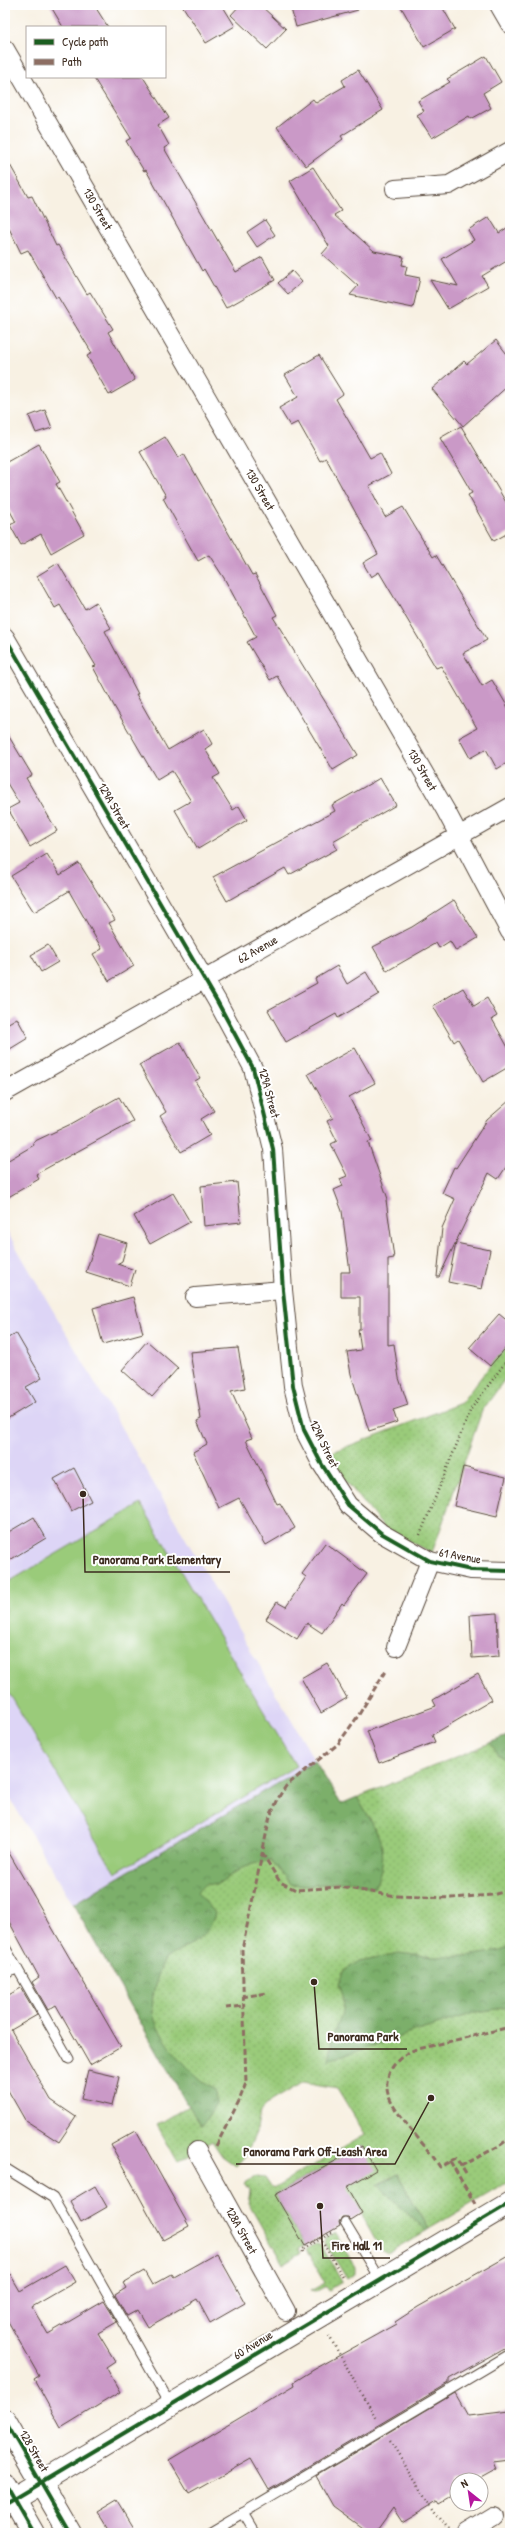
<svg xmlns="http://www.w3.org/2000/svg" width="515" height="2538" viewBox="0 0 515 2538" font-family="'Patrick Hand',sans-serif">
<defs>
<pattern id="grass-dots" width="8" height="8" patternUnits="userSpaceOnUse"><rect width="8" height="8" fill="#9acb7a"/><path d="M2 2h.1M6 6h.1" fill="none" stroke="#86ae69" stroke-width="1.8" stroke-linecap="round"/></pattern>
<pattern id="forest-crowns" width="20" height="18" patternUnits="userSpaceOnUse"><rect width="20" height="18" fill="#7baf6a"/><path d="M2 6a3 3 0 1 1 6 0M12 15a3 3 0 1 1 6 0" fill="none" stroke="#668f57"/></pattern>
</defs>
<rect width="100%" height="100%" fill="#fff"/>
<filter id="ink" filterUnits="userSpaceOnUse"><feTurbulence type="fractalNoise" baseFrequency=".025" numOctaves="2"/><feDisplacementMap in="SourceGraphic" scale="8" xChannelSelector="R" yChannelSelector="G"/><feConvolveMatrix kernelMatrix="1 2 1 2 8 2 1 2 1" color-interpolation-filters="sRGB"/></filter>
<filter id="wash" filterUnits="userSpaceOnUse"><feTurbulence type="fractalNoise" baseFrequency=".012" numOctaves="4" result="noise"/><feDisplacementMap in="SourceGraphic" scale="16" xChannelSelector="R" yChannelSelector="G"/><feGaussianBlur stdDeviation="0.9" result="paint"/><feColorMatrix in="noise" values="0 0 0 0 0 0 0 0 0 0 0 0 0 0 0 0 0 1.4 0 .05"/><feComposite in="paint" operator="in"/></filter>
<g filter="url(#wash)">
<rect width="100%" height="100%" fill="#f8f1e3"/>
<!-- built -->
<polygon fill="#ddd5f6" points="5,1228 315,1761 73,1904 5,1790"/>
<!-- grass -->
<g fill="url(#grass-dots)" stroke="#6a7a4c">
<polygon points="510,1340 510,1372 482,1411 432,1553 385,1529 325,1455 461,1403"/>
<polygon points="510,1735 510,2181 429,2229 397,2174 379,2184 426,2231 387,2254 382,2251 332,2162 275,2195 305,2246 299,2249 301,2253 283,2264 248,2203 250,2190 245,2183 257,2176 265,2177 273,2189 365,2134 337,2088 303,2082 271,2101 260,2111 257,2130 250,2146 245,2156 236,2166 222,2156 212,2141 178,2162 157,2125 188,2106 73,1904 315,1761 341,1804"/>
<polygon points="335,2233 355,2267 355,2274 347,2279 325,2243 326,2238"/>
<polygon points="316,2244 321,2245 342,2282 329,2290 326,2285 315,2291 310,2290 325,2282 306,2250"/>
</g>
<!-- forest -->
<g fill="url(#forest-crowns)" stroke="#5b6c44">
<polygon points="510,1735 510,1766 489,1743"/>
<path d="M315 1761 341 1804 357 1797C376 1831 394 1849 374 1888L351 1881 305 1886 292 1885 270 1860 245 1866 216 1885 205 1884 197 1892 215 1913C210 1937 184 1948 165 1959 158 1974 150 1995 153 2012 156 2037 194 2077 215 2090L216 2103 202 2126 188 2106 73 1904Z"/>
<path d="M510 1947V2007L477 2012 328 2060C330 2052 331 2043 333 2035 340 2011 350 2011 339 1983L343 1972 359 1961 399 1953 433 1957 465 1956 501 1951Z"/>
<polygon points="397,2174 429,2229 426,2231 378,2185"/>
</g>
<!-- garden -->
<polygon fill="#9acb7a" stroke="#6a7a4c" points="141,1504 296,1766 115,1873 5,1686 5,1584"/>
<g id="blocks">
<!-- building -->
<g fill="#ca99c7">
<polygon points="50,5 94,5 108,27 63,27"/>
<polygon points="182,5 222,5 235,26 206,43"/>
<polygon points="240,5 260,5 286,29 267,49 231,15"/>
<polygon points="290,5 357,5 358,10 296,27"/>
<polygon points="400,5 441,5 455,29 424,47"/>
<polygon points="486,56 501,82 483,93 491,108 471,119 469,116 432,138 417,115 424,111 418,101 450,82 447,79"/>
<polygon points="358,70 383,110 341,136 343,139 306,166 277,127 313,99 316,103 345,86 342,80"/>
<polygon points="93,77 143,77 169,118 158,125 169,145 164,148 236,272 262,257 275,280 226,308 204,269 202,271 146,170 144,171 126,141 131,138"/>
<polygon points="5,156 28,197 32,196 56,246 58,245 87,294 90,292 113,329 108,332 135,380 109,395 87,356 92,353 58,297 56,298 28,250 21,253 5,220"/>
<polygon points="313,167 341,211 334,215 374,251 404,257 402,265 407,266 405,275 420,278 413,308 350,295 358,286 322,254 329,246 290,181"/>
<polygon points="489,217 499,233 510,226 510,259 482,276 488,286 448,309 430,280 458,286 442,259 474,240 468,230"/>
<polygon points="265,220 275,235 257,247 247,232"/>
<polygon points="292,271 302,282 288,294 278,283"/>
<polygon points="496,340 510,358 510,384 463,426 432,389 464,361 467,364"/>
<polygon points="319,355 343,394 336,399 370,458 380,453 391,474 369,486 385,517 403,507 433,557 436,555 487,640 463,653 482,686 492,680 510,711 510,761 497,769 486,749 470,758 459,738 477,728 441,666 436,668 379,572 371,577 363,563 378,554 326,458 320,461 298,422 290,426 279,408 298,397 285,375"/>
<polygon points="45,410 52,428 36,433 29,416"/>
<polygon points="461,426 510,509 510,532 494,541 468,495 472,493 440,438"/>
<polygon points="165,437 178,458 184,454 193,470 252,575 255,574 277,615 273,617 358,755 333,770 277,676 270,680 247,642 256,637 224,578 209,555 198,561 163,498 166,496 140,452"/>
<polygon points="39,444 60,482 56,484 84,534 51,553 41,534 21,545 10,525 16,522 5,502 5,463"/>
<polygon points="58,563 85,609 96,602 111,628 105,631 138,694 136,694 168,750 204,729 212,744 205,749 220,774 213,778 233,810 239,806 247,820 198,849 175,810 191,801 172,771 157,780 114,706 93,667 96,666 60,605 55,608 37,576"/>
<polygon points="5,730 32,775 26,778 57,831 30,847 8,809 19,803 5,780"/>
<polygon points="380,778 396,805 333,841 337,849 289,875 285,868 227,901 213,877 335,811 332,805"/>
<polygon points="47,854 60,875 79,863 115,920 109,923 134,966 109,981 93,954 102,949 69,891 34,912 11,876"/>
<polygon points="454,900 478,938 456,951 450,941 439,948 436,943 387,971 373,947 412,927"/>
<polygon points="48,945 58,962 41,972 31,955"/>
<polygon points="337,966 347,984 366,972 379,994 338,1018 336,1014 286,1042 268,1010 317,983 315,979"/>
<polygon points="463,988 474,1006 487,998 497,1016 492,1019 510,1051 510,1066 483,1082 458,1039 454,1042 433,1006"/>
<polygon points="17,1018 28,1038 5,1052 5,1025"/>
<polygon points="180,1042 200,1078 195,1081 214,1111 201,1119 210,1135 181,1152 160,1116 166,1112 139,1065"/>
<polygon points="355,1048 375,1083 349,1097 372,1141 368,1142 388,1199 386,1200 394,1258 388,1259 388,1345 394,1344 399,1378 408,1405 393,1410 397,1422 369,1431 351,1374 347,1352 361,1350 358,1329 360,1329 360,1297 341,1297 341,1272 350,1272 342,1211 334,1190 343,1186 340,1179 347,1176 331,1144 337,1141 327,1121 333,1118 308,1074"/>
<polygon points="119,1097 133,1121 36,1174 39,1179 5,1199 5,1162 34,1145 33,1142 71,1124"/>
<polygon points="510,1100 510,1161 498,1179 489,1173 439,1277 437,1277 442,1228 455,1199 442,1193 454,1167 456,1168 487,1120"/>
<polygon points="237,1182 241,1222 204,1226 201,1186"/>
<polygon points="173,1193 190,1222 150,1244 134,1216"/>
<polygon points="98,1234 127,1243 122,1261 117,1264 135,1270 130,1286 86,1272"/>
<polygon points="456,1243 490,1250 482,1289 448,1282"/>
<polygon points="133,1297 143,1333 103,1344 93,1308"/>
<polygon points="499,1314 510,1323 510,1343 490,1366 469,1348"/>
<polygon points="16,1333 42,1378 26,1387 35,1402 5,1420 5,1340"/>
<polygon points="147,1341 178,1368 152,1397 122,1370"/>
<polygon points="238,1348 245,1388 231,1391 252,1438 246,1440 277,1504 280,1503 295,1528 266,1545 239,1498 219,1508 193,1452 207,1444 197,1421 201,1419 190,1352"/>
<polygon points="463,1467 506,1477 497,1516 454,1506"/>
<polygon points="74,1468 91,1501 71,1511 54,1479"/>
<polygon points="34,1517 46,1538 5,1563 5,1534"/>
<polygon points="325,1543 367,1574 344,1605 342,1603 322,1633 307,1623 297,1639 266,1619 277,1602 286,1607 306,1577 302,1574"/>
<polygon points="497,1613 499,1656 472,1658 470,1615"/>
<polygon points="327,1663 347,1698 321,1713 301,1678"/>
<polygon points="478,1674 492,1700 432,1735 435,1742 379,1763 367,1731 436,1706 433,1700"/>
<polygon points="5,1846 121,2047 90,2065 56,2005 48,2010 32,1982 39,1977 5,1914"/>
<polygon points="21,1988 37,2015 11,2030 51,2100 76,2117 59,2142 25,2120 5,2085 5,1997"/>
<polygon points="88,2070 119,2077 112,2106 81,2099"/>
<polygon points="136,2131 189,2226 163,2240 111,2145"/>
<polygon points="362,2146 376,2170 347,2187 362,2213 351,2220 348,2217 342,2217 339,2222 340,2226 305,2246 275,2195"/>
<polygon points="95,2186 107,2207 81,2222 70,2201"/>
<polygon points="217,2253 245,2303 210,2323 197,2299 148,2327 138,2310 127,2316 115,2295 126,2288 123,2283 144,2271 152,2285 172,2274 174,2277"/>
<polygon points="510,2255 510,2345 449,2379 449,2383 269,2490 251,2459 189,2494 169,2460 295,2385 294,2382 315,2369 396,2324 395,2322 418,2307"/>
<polygon points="5,2265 20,2291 65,2265 75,2282 32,2307 48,2334 104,2301 117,2322 98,2333 115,2361 106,2367 120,2392 61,2428 34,2379 39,2376 5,2316"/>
<polygon points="455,2393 468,2416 510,2411 510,2460 493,2462 496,2469 476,2480 457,2480 457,2493 440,2503 438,2500 402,2522 393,2508 375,2533 370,2533 333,2506 316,2476"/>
<polygon points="117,2500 137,2533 110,2533 97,2512"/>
</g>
</g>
</g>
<g filter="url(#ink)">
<use href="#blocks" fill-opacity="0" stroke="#57483c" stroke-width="1"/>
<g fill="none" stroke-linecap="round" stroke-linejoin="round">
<!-- lane casing -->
<g stroke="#57483c" stroke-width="11">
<g id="lane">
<polyline points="5,1947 69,2059"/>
<polyline points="5,1975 17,1968"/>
<polyline points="5,2168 53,2198 171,2406"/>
<polyline points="345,2222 380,2280"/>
<polyline points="242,2513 254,2533"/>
<polyline points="209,2533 510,2354"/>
</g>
</g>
<!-- street casing -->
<g stroke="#57483c" stroke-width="20">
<g id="street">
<polyline points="499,5 510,24"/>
<path id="s1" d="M5 49 446 811 510 932"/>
<polyline points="395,189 449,185 510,151"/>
<polyline points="5,637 217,1001 253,1068 273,1149 283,1290 293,1386 304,1430 321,1463 348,1505 381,1533 430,1561 471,1570 510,1571"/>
<path id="s2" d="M5 1092 510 807"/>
<polyline points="195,1297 283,1290"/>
<polyline points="396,1647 430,1561"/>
<path id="s3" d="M197 2151 286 2311"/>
<polyline points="466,2533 494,2516"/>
</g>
</g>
<!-- secondary casing -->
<g stroke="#57483c" stroke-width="24">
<g id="secondary">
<polyline points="5,2421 70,2533"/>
<polyline points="5,2484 33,2533"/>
<polyline points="5,2504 510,2203"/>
</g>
</g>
<!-- path -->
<g stroke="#57483c" stroke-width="2.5" stroke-dasharray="1 3" stroke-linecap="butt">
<polyline points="420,1535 471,1409 510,1356"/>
<polyline points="320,2238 344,2279"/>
<polyline points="303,2252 302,2250 334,2231"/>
<polyline points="329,2336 376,2418"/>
<polyline points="390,2441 447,2529"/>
</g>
<!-- lane -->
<use href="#lane" stroke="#fff" stroke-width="9"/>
<!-- street -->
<use href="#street" stroke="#fff" stroke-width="18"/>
<!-- secondary -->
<use href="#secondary" stroke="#fff" stroke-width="22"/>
<!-- quiet -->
<g stroke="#8d6e63" stroke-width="3" stroke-dasharray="6 3" stroke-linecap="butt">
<polyline points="262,1853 280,1882 296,1890 340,1887 396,1896 451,1898 492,1895 510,1890"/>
<polyline points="242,1997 267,1993"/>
<polyline points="226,2008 243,2006"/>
<polyline points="216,2146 239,2101 246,2083 242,1950 270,1816 280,1795 286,1786 338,1744 358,1716 386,1670"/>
<polyline points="450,2161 475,2204"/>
<path d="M461 2166 456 2158 440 2167C428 2147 396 2116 389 2097 381 2076 396 2057 414 2050L510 2027"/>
<polyline points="466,2174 461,2166 499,2146 510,2138"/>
</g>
<!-- cycleway casing -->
<g stroke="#fff" stroke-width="6">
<g id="cycleway">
<polyline points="5,637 217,1001 253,1068 273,1149 283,1290 293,1386 304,1430 321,1463 348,1505 381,1533 430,1561 471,1570 510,1571"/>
<polyline points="5,2421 70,2533"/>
<polyline points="5,2484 33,2533"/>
<polyline points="5,2504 510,2203"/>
</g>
</g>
<!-- cycleway -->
<use href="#cycleway" stroke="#1b5e20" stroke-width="4"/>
</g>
</g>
<g text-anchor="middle" stroke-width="4" stroke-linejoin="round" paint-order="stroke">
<!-- street labels -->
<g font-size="12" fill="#3b2a1e" stroke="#fff">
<text dy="4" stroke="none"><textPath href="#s1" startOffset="185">130 Street</textPath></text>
<text dy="4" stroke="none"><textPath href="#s1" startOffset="509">130 Street</textPath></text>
<text dy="4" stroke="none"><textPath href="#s1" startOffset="833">130 Street</textPath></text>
<text transform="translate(114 806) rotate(60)" y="4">129A Street</text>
<text dy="4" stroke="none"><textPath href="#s2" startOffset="290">62 Avenue</textPath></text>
<text transform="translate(269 1093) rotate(75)" y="4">129A Street</text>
<text transform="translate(324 1444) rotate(64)" y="4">129A Street</text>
<text transform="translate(460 1556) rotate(10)" y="4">61 Avenue</text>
<text dy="4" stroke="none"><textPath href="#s3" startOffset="91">128A Street</textPath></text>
<text transform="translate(253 2345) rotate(-32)" y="4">60 Avenue</text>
<text transform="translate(34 2451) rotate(60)" y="4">128 Street</text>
</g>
</g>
<!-- callouts -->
<path fill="none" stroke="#3b2a1e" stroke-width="1.5" d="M83 1494L85 1572H230M314 1982L319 2049H407M431 2098L395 2164H236M320 2206L323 2258H390"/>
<g fill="#3b2a1e" stroke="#fff" stroke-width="1.5">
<circle cx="83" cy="1494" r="4"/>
<circle cx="314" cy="1982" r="4"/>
<circle cx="431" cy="2098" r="4"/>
<circle cx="320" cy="2206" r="4"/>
</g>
<g font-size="13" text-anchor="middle" font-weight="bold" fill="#3b2a1e" stroke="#fff" stroke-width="4" stroke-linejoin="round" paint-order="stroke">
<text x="157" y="1564">Panorama Park Elementary</text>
<text x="363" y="2041">Panorama Park</text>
<text x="315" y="2156">Panorama Park Off-Leash Area</text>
<text x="357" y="2250">Fire Hall 11</text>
</g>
<!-- margin -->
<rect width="515" height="2538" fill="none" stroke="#fff" stroke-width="20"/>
<!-- legend -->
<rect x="26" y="26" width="140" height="52" fill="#ffffff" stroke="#b1aaa5"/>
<rect x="34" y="39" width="20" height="6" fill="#1b5e20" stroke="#b1aaa5"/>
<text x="62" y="46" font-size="12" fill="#3b2a1e">Cycle path</text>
<rect x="34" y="59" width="20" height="6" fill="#8d6e63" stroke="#b1aaa5"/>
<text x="62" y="66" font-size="12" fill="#3b2a1e">Path</text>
<!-- north arrow -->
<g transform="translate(469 2492) rotate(330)"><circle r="19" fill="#ffffff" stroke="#b1aaa5"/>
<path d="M0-3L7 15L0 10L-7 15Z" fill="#b5179e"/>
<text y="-6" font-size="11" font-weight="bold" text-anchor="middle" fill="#3b2a1e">N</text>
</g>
</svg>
